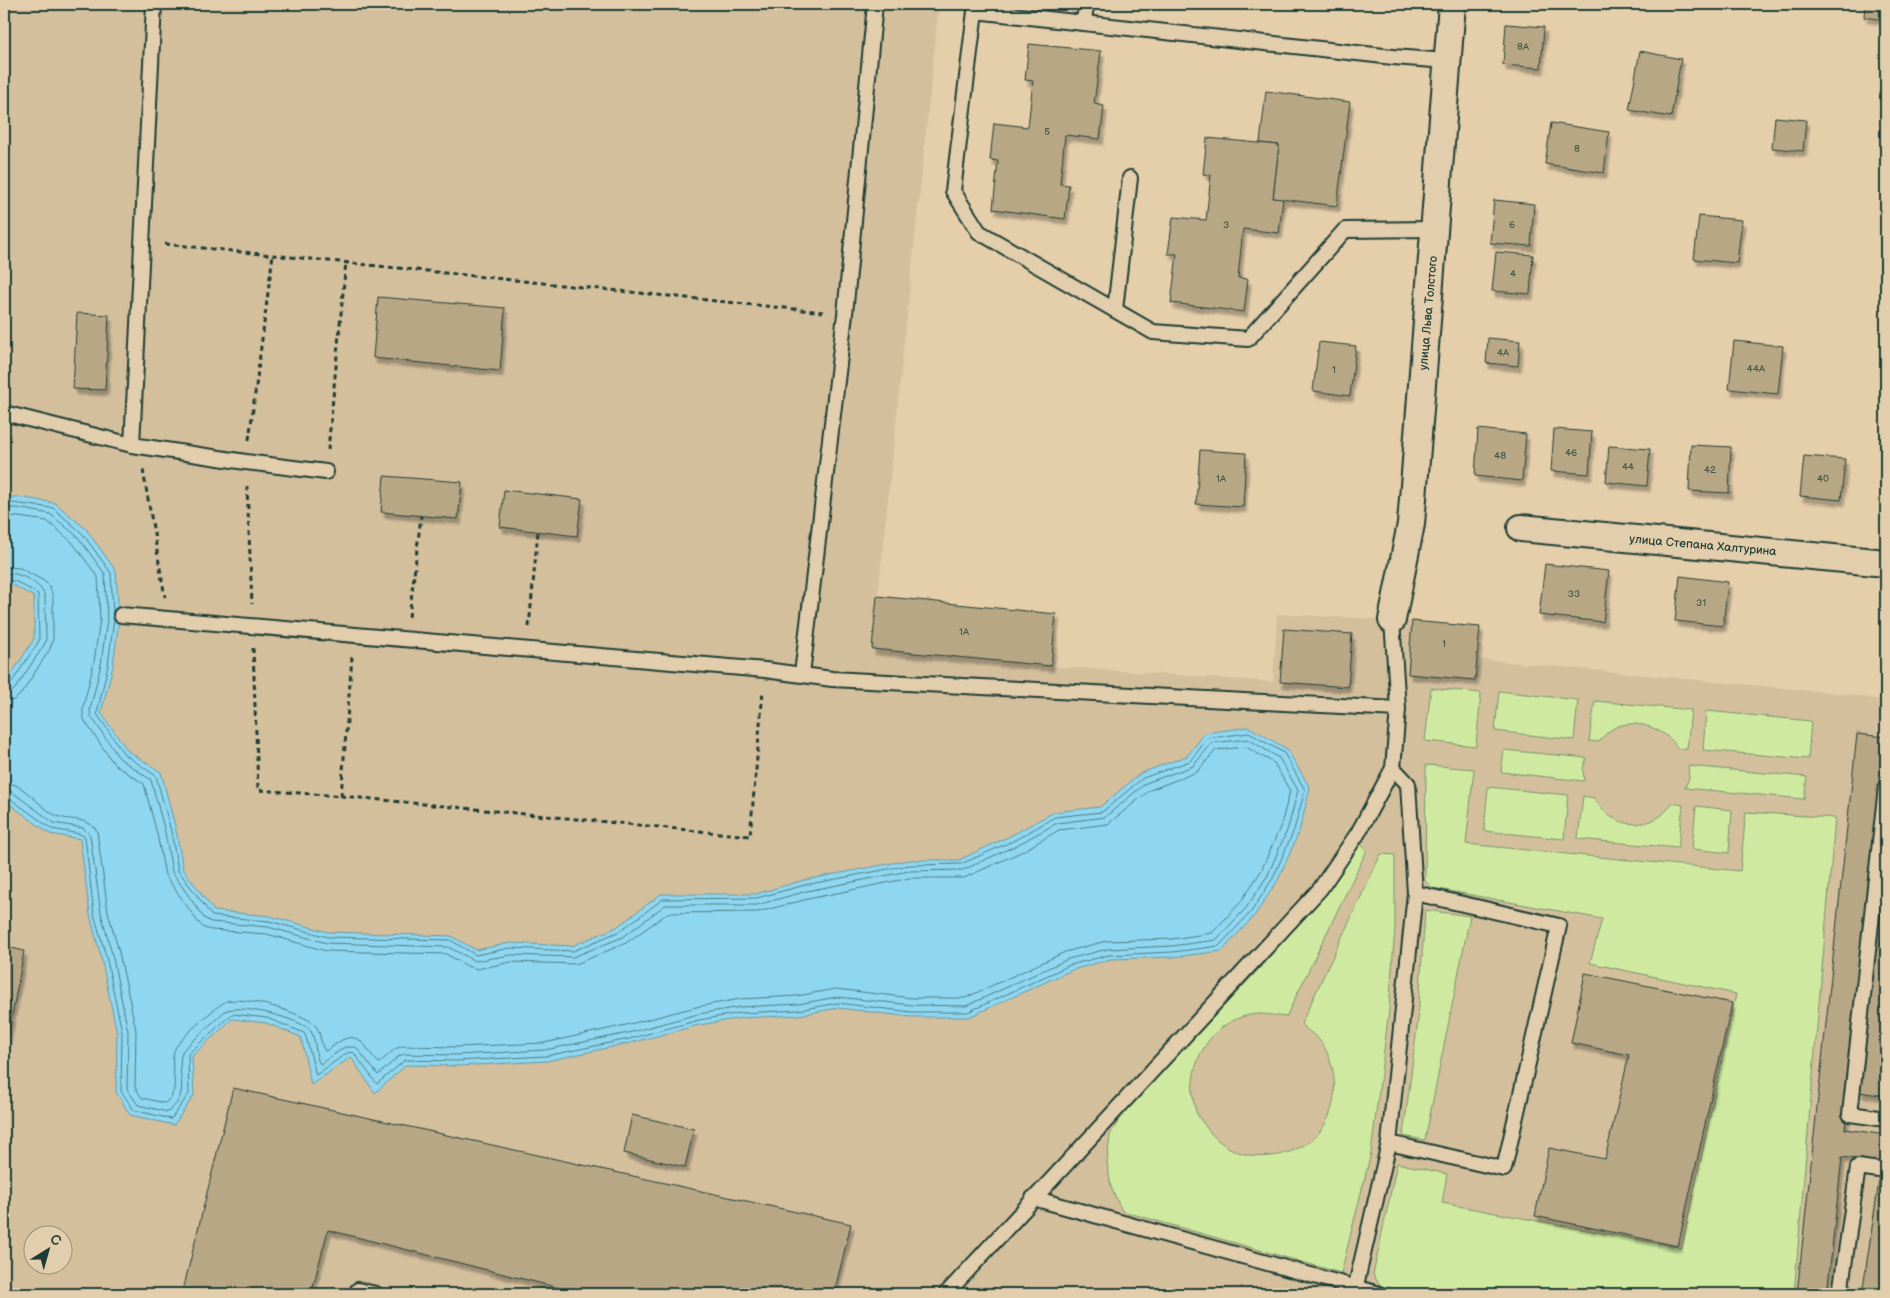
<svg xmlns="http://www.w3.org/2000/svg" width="1890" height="1298" viewBox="0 0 1890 1298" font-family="'Balsamiq Sans',sans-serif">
<defs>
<filter id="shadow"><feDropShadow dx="3" dy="5.5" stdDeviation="1" flood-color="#0004"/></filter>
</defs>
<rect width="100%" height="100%" fill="#e5ceaa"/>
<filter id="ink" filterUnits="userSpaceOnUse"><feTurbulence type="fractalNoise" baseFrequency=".02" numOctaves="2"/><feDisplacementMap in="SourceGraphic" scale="10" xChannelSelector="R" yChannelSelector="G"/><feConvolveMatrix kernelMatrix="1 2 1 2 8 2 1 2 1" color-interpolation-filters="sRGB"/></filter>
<g filter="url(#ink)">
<!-- built -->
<path fill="#d4bf9d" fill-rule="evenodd" d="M4 4H939L878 596 1056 614 1051 666 1273 682 1277 614 1392 620 1480 627 1477 659 1846 694 1886 701V1294H4ZM32 1236H62V1266H32Z"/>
<!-- green -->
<g fill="#cfeaa0" stroke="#77946a">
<polygon points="1431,688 1481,693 1476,746 1425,741"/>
<polygon points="1499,691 1578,700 1574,740 1495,731"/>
<path d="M1595 701 1691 710 1687 749H1678C1666 727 1627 714 1607 733 1604 735 1602 739 1599 742L1589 741Z"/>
<polygon points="1706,711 1811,721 1808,759 1703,750"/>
<polygon points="1504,750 1587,758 1583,768 1584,781 1501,772"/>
<polygon points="1426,765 1474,769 1466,844 1740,871 1746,812 1835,818 1794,1294 1421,1294 1381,1286 1373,1275 1397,1163 1447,1174 1442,1203 1682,1248 1736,994 1590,963 1602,919 1433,888 1425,881"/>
<polygon points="1688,766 1807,777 1804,799 1685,788 1689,778"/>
<polygon points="1488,787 1568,795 1564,839 1484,831"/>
<path d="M1583 796 1594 798C1599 805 1603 812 1610 816 1631 830 1659 825 1672 803L1683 805 1678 848 1578 839Z"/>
<polygon points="1696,806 1732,810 1729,853 1692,849"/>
<path d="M1359 843 1367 850 1286 1017C1277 1016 1268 1014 1259 1014 1210 1016 1181 1070 1197 1114 1199 1118 1203 1123 1206 1127 1230 1161 1276 1165 1309 1142 1339 1120 1341 1075 1323 1045 1318 1037 1308 1031 1301 1024L1381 854 1395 855V927L1389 1010 1371 1153 1341 1273 1122 1211 1111 1187 1107 1162 1110 1135 1123 1113 1258 970 1306 914Z"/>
<polygon points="1425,910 1470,916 1425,1140 1403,1136 1418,1020"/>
</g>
<!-- water -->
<polygon fill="#8fd7f1" stroke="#6299a5" points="4,497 19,497 55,503 86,529 116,571 119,619 113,666 101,713 128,751 161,772 176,830 183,869 214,911 270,916 328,932 451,936 476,950 510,943 572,946 617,927 661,894 756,894 804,880 909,860 959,860 1012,835 1054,812 1100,807 1141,773 1187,756 1205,733 1249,727 1287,749 1310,788 1299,832 1278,880 1255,915 1222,951 1174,957 1111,959 1072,970 969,1017 911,1017 838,1008 799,1015 742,1018 699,1025 630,1043 547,1061 457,1066 406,1065 375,1093 351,1057 311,1085 301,1037 266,1023 232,1019 192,1056 194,1095 174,1125 130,1115 116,1092 117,1033 101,957 90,915 80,839 50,834 4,800 4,686 34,639 34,597 13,585 4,586"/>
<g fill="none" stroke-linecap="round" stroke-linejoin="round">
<!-- shore -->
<g stroke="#4c7b80" stroke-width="1">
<polyline points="4,502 53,508 82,533 111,573 113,613"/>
<path d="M4 508H18L50 514 78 537 105 574 107 619 101 664 90 710 91 716 119 758 151 780 165 832 172 872 204 918 211 922 268 927 327 943 448 947 475 961 511 955 573 957 623 937 665 905H757L807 891 909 871 963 870 1017 845 1057 823 1105 817 1146 783 1193 766 1212 743 1248 739 1279 758 1298 790 1288 828 1268 875 1246 908 1216 940 1172 946 1108 949 1068 959 966 1006 912 1005 837 997 798 1004 741 1007 698 1014 628 1033 545 1050 457 1055 404 1054 399 1056 378 1075 356 1047H345L320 1064C314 1055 317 1039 310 1030 301 1019 238 1003 225 1011L183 1050C173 1072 194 1091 168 1112L138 1105 127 1089 128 1031 112 954 101 913 90 835 83 828 54 823 12 792 4 790"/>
<path d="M4 515 47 521 72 542 98 577 100 619 94 662 83 708V716L86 723 114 764 144 784 157 834 165 875 198 922 204 928 212 930 267 934 326 951 446 954 467 966 477 969 511 962 576 964 626 943 668 913 758 912 808 899 910 878H964L1021 852 1059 830 1108 824 1150 790 1197 772 1216 750 1246 747 1274 763 1290 791 1281 825 1261 871 1240 903 1212 933 1172 939 1106 941 1065 952 965 998H912L836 989 797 996 740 999 696 1007 626 1025 544 1043 457 1047 403 1046 395 1049 379 1063C368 1054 362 1030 342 1040 336 1043 331 1049 325 1051 319 1043 322 1031 314 1024 301 1012 243 996 227 1001 219 1003 180 1039 176 1047 165 1065 185 1088 165 1103L142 1098 135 1087 136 1030 119 952 108 912 97 831C87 816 71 822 57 816 39 808 25 783 4 782"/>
<polyline points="4,567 20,568 44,581 49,586 53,596 53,639 50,649 21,694 14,700 4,702"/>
<path d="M4 574C8 574 12 573 16 574 27 577 43 586 45 597L46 639 44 645 15 689 10 693 4 694"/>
<polyline points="4,581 15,581 38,594 39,641 10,685 4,688"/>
<polyline points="4,796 8,797 52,829 80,834 85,837 94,914 106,956 122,1032 121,1091 134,1110 171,1119 189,1094 188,1054 232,1014 267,1018 304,1033 306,1037 316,1075 347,1053 353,1052 377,1084 405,1060 457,1061 546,1056 629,1039 699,1020 741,1013 799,1010 838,1003 911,1012 968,1012 1070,965 1109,955 1173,952 1219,946 1251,912 1273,878 1294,830 1305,790 1284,753 1249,733 1208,738 1190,761 1143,778 1102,812 1055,817 1015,840 961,864 909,865 805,885 757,898 663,899 620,931 573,951 510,948 476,955 450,940 328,937 269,921 212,916 178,870 171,831 156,776 124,754 97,714 108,665 114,619"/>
</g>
</g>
<!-- building -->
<g fill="#b8a785" stroke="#1f3d34" filter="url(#shadow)">
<polygon points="1865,4 1886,4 1886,20 1864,17"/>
<polygon points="1506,24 1544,27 1541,68 1503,65"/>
<polygon points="1029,44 1101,51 1094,104 1104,106 1100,139 1065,135 1060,184 1069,185 1065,219 993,209 998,161 990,160 994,123 1028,127 1033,81 1025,80"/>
<polygon points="1640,51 1681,59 1671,117 1629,110"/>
<polygon points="1266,91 1350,102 1337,206 1273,198 1279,145 1260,143"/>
<polygon points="1775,117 1806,120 1803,151 1772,148"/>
<polygon points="1551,123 1609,132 1604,173 1545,164"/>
<polygon points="1207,138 1279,145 1273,198 1283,199 1279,233 1243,229 1238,278 1248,279 1244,312 1171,303 1177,254 1168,254 1173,217 1206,220 1211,175 1203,174"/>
<polygon points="1494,200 1534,204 1531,246 1490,243"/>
<polygon points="1699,216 1742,220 1737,263 1694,259"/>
<polygon points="1496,252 1533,255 1530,294 1492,291"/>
<polygon points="378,297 505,308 500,371 373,358"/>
<polygon points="77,313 109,315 105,390 73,389"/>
<polygon points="1488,338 1520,341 1518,366 1486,363"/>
<polygon points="1734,341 1783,346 1778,394 1729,389"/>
<polygon points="1319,342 1356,346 1350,396 1313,391"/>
<polygon points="1478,429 1526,434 1522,481 1475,476"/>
<polygon points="1554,429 1592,432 1589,474 1551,471"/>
<polygon points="1691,445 1731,447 1729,493 1689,491"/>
<polygon points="1609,446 1650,449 1647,486 1606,482"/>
<polygon points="1200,450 1246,453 1243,507 1196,504"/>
<polygon points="1804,456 1845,459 1841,500 1800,496"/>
<polygon points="384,476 462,482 458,519 381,512"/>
<polygon points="504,490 582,499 577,536 500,527"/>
<polygon points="1545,564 1609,571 1603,622 1539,615"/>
<polygon points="1680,576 1728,582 1723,626 1675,621"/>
<polygon points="877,596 1056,614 1051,666 872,649"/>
<polygon points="1412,621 1480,627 1475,680 1408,674"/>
<polygon points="1284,629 1352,634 1348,687 1280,682"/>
<polygon points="1857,734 1886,737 1886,745 1845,1129 1886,1135 1886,1163 1842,1157 1827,1294 1797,1294"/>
<polygon points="1886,838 1886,1096 1859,1092"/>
<polygon points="4,946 24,951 7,1042 4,1041"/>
<polygon points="1585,973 1732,1003 1678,1246 1535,1216 1549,1148 1605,1159 1629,1055 1571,1043"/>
<polygon points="233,1088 851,1224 834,1294 583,1294 328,1230 311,1294 182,1294"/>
<polygon points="632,1115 694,1129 685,1167 624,1153"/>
<polygon points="1879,1181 1886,1182 1886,1294 1862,1294"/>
</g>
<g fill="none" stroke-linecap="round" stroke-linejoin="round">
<!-- lane casing -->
<g stroke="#1f3d34" stroke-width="18">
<g id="lane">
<polyline points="1084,23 1086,4"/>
<polyline points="1435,229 1345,230 1248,339 1153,332 979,232 953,191 975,11 1393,57 1447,61"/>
<polyline points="1115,310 1130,178"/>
<polyline points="4,413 132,445 246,462 326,472"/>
<polyline points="132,445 154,4"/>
<polyline points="121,615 765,670 832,679 1398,709"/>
<polyline points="802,674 845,314 875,4"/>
<polyline points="1886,787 1850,1114 1886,1119"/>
<polyline points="1389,1143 1504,1169 1559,926 1415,893"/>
<polyline points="1033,1198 1379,1294"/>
<polyline points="357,1294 358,1290 376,1294"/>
<polyline points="946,1294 1320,889 1358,833 1393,768 1398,709 1392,620"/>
<polyline points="1354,1294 1389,1143 1415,893 1408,784 1393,768"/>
<polyline points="1840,1294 1858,1167 1886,1171"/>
</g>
</g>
<!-- street casing -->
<g stroke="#1f3d34" stroke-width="30">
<g id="street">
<polyline points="1521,528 1886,563"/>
<polyline points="1392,620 1411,524 1452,4"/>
</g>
</g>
<!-- path -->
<g stroke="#1f3d34" stroke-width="3" stroke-dasharray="5 4" stroke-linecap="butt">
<polyline points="165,244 823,312"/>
<polyline points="249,440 273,254"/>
<polyline points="328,450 346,261"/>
<polyline points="143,470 165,597"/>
<polyline points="247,486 252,604"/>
<polyline points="409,617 421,516"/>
<polyline points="529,627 538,531"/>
<polyline points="253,648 258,790 341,796 750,836 763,691"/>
<polyline points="341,796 352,657"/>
</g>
<!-- lane -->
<use href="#lane" stroke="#e2cdac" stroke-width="14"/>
<!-- street -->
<use href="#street" stroke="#e2cdac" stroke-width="26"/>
</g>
</g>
<g text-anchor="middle" stroke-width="4" stroke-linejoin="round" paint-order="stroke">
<!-- number labels -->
<g font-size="10" fill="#455848">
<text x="1523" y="50">8А</text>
<text x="1047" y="135">5</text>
<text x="1577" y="152">8</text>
<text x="1226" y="228">3</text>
<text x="1512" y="228">6</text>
<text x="1513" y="277">4</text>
<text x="1503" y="356">4А</text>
<text x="1756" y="372">44А</text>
<text x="1334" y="373">1</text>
<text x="1571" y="456">46</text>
<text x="1500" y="459">48</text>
<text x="1628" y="470">44</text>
<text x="1710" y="473">42</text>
<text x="1221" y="482">1А</text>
<text x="1823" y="482">40</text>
<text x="1574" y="597">33</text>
<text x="1701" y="606">31</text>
<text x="964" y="635">1А</text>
<text x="1444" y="647">1</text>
</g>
<!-- street labels -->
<g font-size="12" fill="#1f3d34" stroke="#e2cdac">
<text transform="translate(1428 313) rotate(-85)" y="4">улица Льва Толстого</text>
<text transform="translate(1703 545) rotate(5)" y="4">улица Степана Халтурина</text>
</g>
</g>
<!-- margin -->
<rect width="1890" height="1298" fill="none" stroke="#e2cdac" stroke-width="20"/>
<rect x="10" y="10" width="1870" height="1278" fill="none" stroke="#1f3d34" stroke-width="2" filter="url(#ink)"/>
<!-- north arrow -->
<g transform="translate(48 1250) rotate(37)"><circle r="24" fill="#e2cdac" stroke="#94937c"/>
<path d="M0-4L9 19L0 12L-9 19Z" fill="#1f3d34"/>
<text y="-8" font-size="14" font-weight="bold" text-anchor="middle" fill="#1f3d34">С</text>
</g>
</svg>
